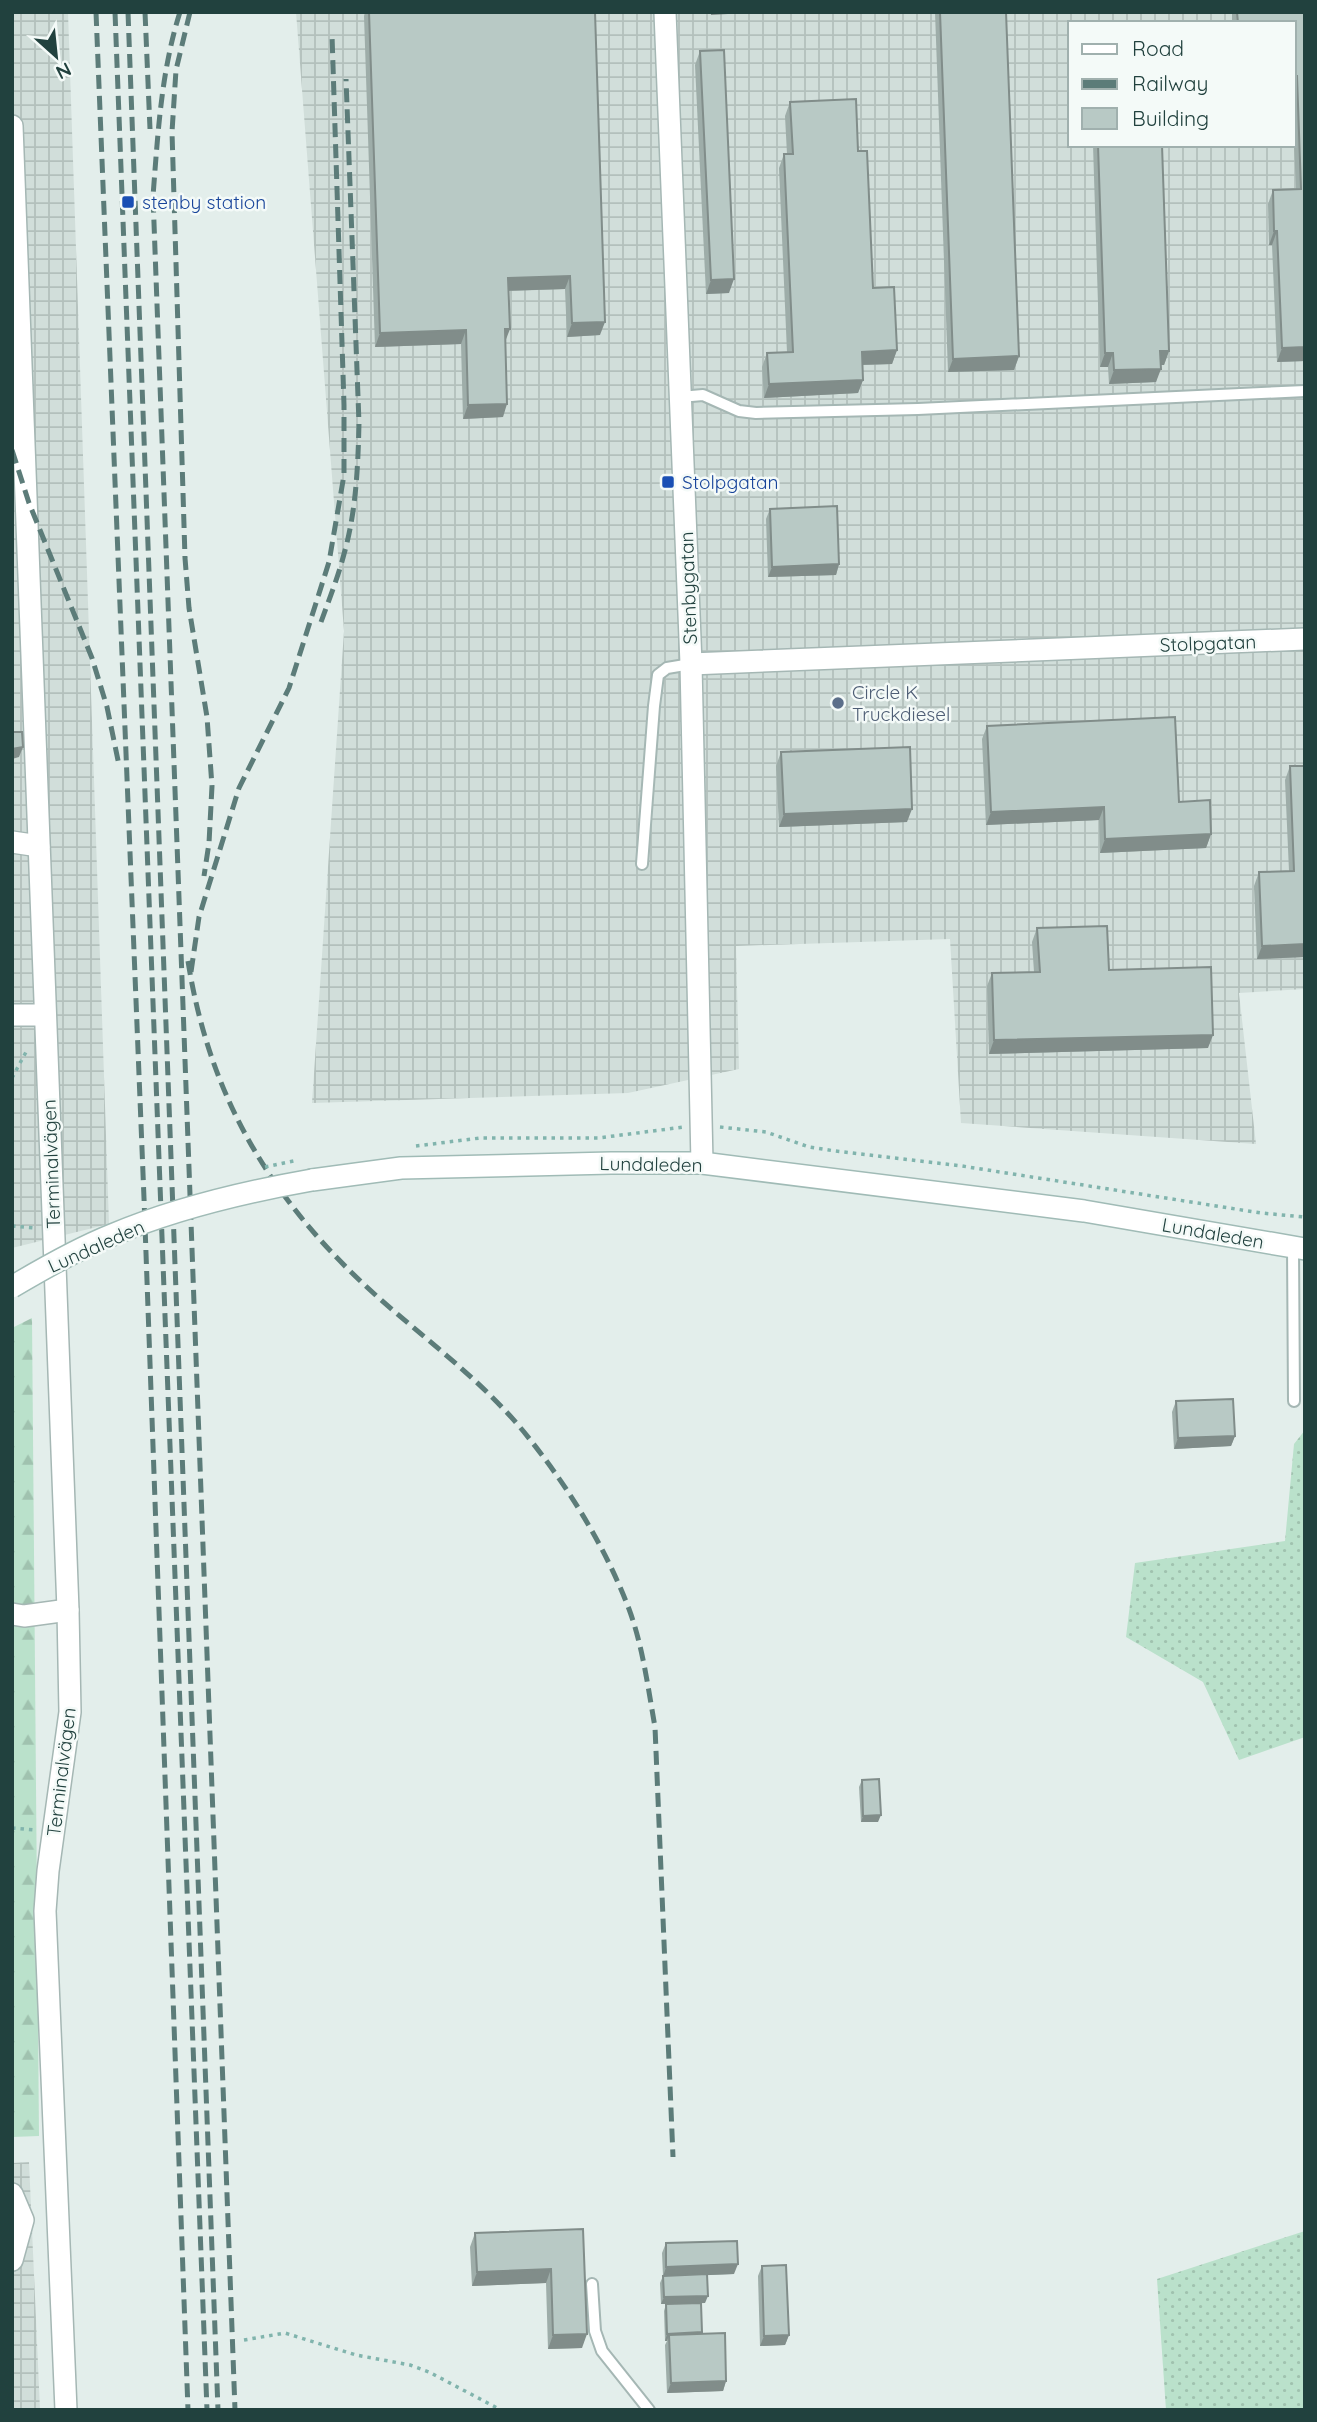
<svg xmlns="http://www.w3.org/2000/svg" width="1317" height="2422" viewBox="0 0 1317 2422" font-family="Quicksand,sans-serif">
<defs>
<pattern id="industrial-grid" width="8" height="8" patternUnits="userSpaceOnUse" patternTransform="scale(1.75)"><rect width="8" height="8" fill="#d1deda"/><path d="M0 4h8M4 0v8" fill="none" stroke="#b3c0bc"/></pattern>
<pattern id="grass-dots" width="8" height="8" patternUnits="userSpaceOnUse" patternTransform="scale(1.75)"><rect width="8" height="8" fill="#bae1cb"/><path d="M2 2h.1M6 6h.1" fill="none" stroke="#a0c2af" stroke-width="1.8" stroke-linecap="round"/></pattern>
<pattern id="forest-firs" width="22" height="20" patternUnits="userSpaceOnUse" patternTransform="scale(1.75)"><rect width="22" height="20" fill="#bae1cb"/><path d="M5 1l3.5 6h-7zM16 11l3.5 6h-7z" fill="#a0c2af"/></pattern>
</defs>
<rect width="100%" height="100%" fill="#e3eeeb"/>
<!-- industrial -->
<g fill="url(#industrial-grid)" fill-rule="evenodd">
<polygon points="12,12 68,12 109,1224 12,1248"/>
<path d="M296 12H1305V989L1239 993 1256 1144 961 1123 950 939 736 946 739 1069 628 1093 312 1103 344 631ZM1070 23H1294V145H1070Z"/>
<polygon points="29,2162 40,2410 12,2410 12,2163"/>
</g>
<!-- grass -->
<g fill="url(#grass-dots)">
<polygon points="1305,1430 1305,1737 1239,1760 1203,1682 1126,1637 1135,1563 1285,1541 1294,1444"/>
<polygon points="1305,2231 1305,2410 1166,2410 1157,2279"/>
</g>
<!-- forest -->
<polygon fill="url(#forest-firs)" points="32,1318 39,2136 12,2137 12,1328"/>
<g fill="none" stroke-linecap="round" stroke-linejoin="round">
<!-- service casing -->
<g stroke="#a5b7b4" stroke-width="14">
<g id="service">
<polyline points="680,397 703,395 739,411 756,413 918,409 1305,391"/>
<polyline points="642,864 654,706 658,675 667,668 691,664"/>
<polyline points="1293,1247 1294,1401"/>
<polyline points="592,2284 595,2331 602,2351 649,2410"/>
</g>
</g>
<!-- minor casing -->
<g stroke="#a5b7b4" stroke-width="24">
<g id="minor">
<polyline points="665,12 691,664 702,1163"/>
<polyline points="12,126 68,1610 70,1712 48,1871 45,1911 66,2410"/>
<polyline points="691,664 1305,639"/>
<polyline points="12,842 39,846"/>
<polyline points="12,1015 45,1015"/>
<polyline points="12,1614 24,1616 68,1610"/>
<polyline points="12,2194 23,2220 12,2260"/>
</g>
</g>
<!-- secondary casing -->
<g stroke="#a0bbb6" stroke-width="24">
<polyline id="secondary" points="312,1180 401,1168 611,1163 702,1163 1084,1211 1305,1249"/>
</g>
<!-- path -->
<g stroke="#81b4ad" stroke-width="3.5" stroke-dasharray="3.5 5" stroke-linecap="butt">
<polyline points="12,1078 26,1052"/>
<polyline points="720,1127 766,1132 809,1147 835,1151 962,1166 1261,1213 1305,1217"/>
<polyline points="416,1146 480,1138 598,1138 684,1127"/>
<polyline points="12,1226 35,1228"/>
<polyline points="12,1828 34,1830"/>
<polyline points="244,2340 285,2333 356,2355 410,2365 429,2372 501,2410"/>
</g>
<!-- service -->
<use href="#service" stroke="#fff" stroke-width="10"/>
<!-- minor -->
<use href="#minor" stroke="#fff" stroke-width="21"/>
<!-- secondary -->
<use href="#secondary" stroke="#fff" stroke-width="21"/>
<!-- rail -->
<g stroke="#5c7c79" stroke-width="5" stroke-dasharray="14 7" stroke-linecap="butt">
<polyline points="96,12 144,1198 188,2410"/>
<polyline points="115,12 207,2410"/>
<polyline points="128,12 218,2410"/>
<polyline points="145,12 150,129"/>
<path d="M180 12C161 72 158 133 153 196L235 2410"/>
<polyline points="190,12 176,70 172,132 185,558 189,608 207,717 212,786 209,843 204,876"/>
<polyline points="12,450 29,503 92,658 107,707 119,765"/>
<path d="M321 622C329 600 338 577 344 554 356 512 358 467 359 423L346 79"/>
<path d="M188 961C210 1101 275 1206 380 1299 429 1342 482 1381 524 1432 567 1485 604 1544 629 1609 643 1647 648 1688 655 1727L673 2157"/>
<polyline points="191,972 199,917 239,788 289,688 329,562 344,475 344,405 332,35"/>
</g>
<!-- secondary-bridge casing -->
<g stroke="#a0bbb6" stroke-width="24" stroke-linecap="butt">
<path id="secondary-bridge" d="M12 1287C44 1268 77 1249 112 1235 176 1208 244 1192 312 1180"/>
</g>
<!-- path-bridge -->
<polyline stroke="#81b4ad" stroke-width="3.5" stroke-dasharray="3.5 5" stroke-linecap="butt" points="265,1167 298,1160"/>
<!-- secondary-bridge -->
<use href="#secondary-bridge" stroke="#fff" stroke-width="21"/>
</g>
<!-- wall -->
<g fill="#9eada9">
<polygon points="365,12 595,12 600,335 567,337 565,289 508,291 503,417 463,419 461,344 375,347 364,16"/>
<polygon points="935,12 1006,12 1019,356 1014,370 948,372"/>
<polygon points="1232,12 1305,12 1305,361 1277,362 1272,245 1269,245 1268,204 1273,190 1296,189 1294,145 1294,23 1232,23"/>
<polygon points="700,51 729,293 706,294 695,65"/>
<polygon points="790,102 858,151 873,288 897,350 892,364 862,365 863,380 858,393 764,398 762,367 767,353 787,352 779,168 784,154 787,154 785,116"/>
<polygon points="1093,145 1162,145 1169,351 1164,365 1160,365 1156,382 1109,384 1108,367 1100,367"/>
<polygon points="770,509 839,564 836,575 768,577 766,519"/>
<polygon points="987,726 1179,802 1211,834 1206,848 1100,853 1099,820 986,825 982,739"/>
<polygon points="781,752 907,822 779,827 776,766"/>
<polygon points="1290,766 1305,957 1257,959 1254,886 1259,872 1289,871 1285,780"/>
<polygon points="1037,928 1109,970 1208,1048 989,1054 987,986 992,973 1034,972 1032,942"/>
<polygon points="1176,1401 1235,1436 1231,1446 1174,1449 1172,1412"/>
<polygon points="862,1780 878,1822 861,1822 859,1787"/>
<polygon points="583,2229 582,2348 548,2349 546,2283 472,2286 470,2247 475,2233"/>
<polygon points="666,2243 734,2274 707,2275 705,2303 661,2304 660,2283 663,2276 662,2253"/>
<polygon points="762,2266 789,2335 785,2345 760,2346 758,2276"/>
<polygon points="666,2304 701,2334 726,2381 723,2391 667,2393 665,2345 667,2341 665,2341 664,2311"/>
</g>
<!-- shaded-wall -->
<g fill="#818d8a">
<polygon points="711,12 762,12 711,15"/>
<polygon points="1274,231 1277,231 1272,245 1269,245"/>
<polygon points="570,276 565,289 503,291 508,278"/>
<polygon points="734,279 729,293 706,294 711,280"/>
<polygon points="605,322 600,335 567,337 572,323"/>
<polygon points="505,329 510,329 505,342"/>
<polygon points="466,330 461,344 375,347 380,333"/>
<polygon points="1305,347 1305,361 1277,362 1282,348"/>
<polygon points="897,350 892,364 857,365 862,352"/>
<polygon points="1160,351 1169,351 1164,365 1155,365"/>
<polygon points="1105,353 1113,353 1108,367 1100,367"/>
<polygon points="1019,356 1014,370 948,372 953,359"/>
<polygon points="1161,369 1156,382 1109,384 1114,370"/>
<polygon points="863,380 858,393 764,398 769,384"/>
<polygon points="507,404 503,417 463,419 468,405"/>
<polygon points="839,564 836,575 768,577 772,567"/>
<polygon points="23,747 19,757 12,759 12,749"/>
<polygon points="1104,807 1099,820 986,825 991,812"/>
<polygon points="912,809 907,822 779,827 784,814"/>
<polygon points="1211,834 1206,848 1100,853 1105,839"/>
<polygon points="1305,944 1305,957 1257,959 1262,946"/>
<polygon points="1213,1035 1208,1048 989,1054 994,1040"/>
<polygon points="1235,1436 1231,1446 1174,1449 1178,1438"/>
<polygon points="881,1815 878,1822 861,1822 863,1816"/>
<polygon points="738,2264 734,2274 663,2277 666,2267"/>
<polygon points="551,2269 546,2283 472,2286 477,2272"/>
<polygon points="708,2296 705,2303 661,2304 664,2297"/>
<polygon points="702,2332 699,2339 669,2335 667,2341 665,2341 667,2334"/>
<polygon points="587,2334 582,2348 548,2349 553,2335"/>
<polygon points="789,2335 785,2345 760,2346 764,2336"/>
<polygon points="726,2381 723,2391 667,2393 671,2383"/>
</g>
<!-- building -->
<g fill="#b8c9c5" stroke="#818d8a" stroke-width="2">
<polygon points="369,12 595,12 605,322 572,323 570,276 508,278 510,329 505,329 507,404 468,405 466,330 380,333"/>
<polygon points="940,12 1006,12 1019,356 953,359"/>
<polygon points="1237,12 1305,12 1305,347 1282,348 1277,231 1274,231 1273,190 1301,189 1297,76 1294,76 1294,23 1238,23"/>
<polygon points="724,50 734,279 711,280 700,51"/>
<polygon points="856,99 858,151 867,151 873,288 894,287 897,350 862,352 863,380 769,384 767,353 793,352 784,154 793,154 790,102"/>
<polygon points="1098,145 1162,145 1169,351 1160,351 1161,369 1114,370 1113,353 1105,353"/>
<polygon points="837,506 839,564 772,567 770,509"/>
<polygon points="1175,717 1179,802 1210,800 1211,834 1105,839 1104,807 991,812 987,726"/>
<polygon points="12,732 22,732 23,747 12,749"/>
<polygon points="910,747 912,809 784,814 781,752"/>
<polygon points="1290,766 1305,766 1305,944 1262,946 1259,872 1294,871"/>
<polygon points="1107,926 1109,970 1211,967 1213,1035 994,1040 992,973 1040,972 1037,928"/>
<polygon points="1233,1399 1235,1436 1178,1438 1176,1401"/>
<polygon points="879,1779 881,1815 863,1816 862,1780"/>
<polygon points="583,2229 587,2334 553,2335 551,2269 477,2272 475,2233"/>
<polygon points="737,2241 738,2264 666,2267 666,2243"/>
<polygon points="786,2265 789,2335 764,2336 762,2266"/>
<polygon points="707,2274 708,2296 664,2297 663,2276"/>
<polygon points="701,2303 702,2332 667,2334 666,2304"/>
<polygon points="725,2333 726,2381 671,2383 669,2335"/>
</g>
<!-- markers -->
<g fill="#1a4fb4" stroke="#f4faf8" stroke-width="2.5">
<rect x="121" y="195" width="14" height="14" rx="3.5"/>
<rect x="661" y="475" width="14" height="14" rx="3.5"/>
</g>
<circle fill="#5c6f8a" stroke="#f4faf8" stroke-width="2.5" cx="838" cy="703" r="7"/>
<g text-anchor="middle" stroke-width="5" stroke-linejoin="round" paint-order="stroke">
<!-- transit labels -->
<g font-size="19" fill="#164399" stroke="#f4faf8" text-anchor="start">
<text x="142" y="209">stenby station</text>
<text x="682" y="489">Stolpgatan</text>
</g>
<!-- street labels -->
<g font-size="19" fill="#21413e" stroke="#f4faf8">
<text transform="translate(688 588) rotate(-92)" y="7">Stenbygatan</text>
<text transform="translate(1208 643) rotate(-2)" y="7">Stolpgatan</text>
<text transform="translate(51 1164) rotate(-92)" y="7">Terminalvägen</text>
<text transform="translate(651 1164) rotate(1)" y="7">Lundaleden</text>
<text transform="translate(1213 1233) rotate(10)" y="7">Lundaleden</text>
<text transform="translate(96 1246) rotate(-24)" y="7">Lundaleden</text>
<text transform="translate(61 1772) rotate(-83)" y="7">Terminalvägen</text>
</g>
<!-- service labels -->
<g font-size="19" fill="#4e5e75" stroke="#f4faf8" text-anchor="start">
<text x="852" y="699">Circle K<tspan x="852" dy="22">Truckdiesel</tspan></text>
</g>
</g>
<!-- border -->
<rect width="1317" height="2422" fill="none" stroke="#21413e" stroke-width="28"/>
<!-- legend -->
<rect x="1068" y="21" width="228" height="126" fill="#f4faf8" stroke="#a0b0ae" stroke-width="2"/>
<rect x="1082" y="44" width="35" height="10" fill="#ffffff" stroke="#a0b0ae" stroke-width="2"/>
<text x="1132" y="56" font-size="21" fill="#21413e">Road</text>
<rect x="1082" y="79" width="35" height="10" fill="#5c7c79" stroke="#a0b0ae" stroke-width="2"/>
<text x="1132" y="91" font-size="21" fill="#21413e">Railway</text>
<rect x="1082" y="108" width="35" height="21" fill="#b8c9c5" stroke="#a0b0ae" stroke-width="2"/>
<text x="1132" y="126" font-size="21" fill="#21413e">Building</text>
<!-- north arrow -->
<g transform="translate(56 56) rotate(153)" stroke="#f4faf8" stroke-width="5" paint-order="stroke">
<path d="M0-5L12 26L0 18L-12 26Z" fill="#21413e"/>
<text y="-10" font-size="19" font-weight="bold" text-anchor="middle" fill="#21413e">N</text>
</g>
</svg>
